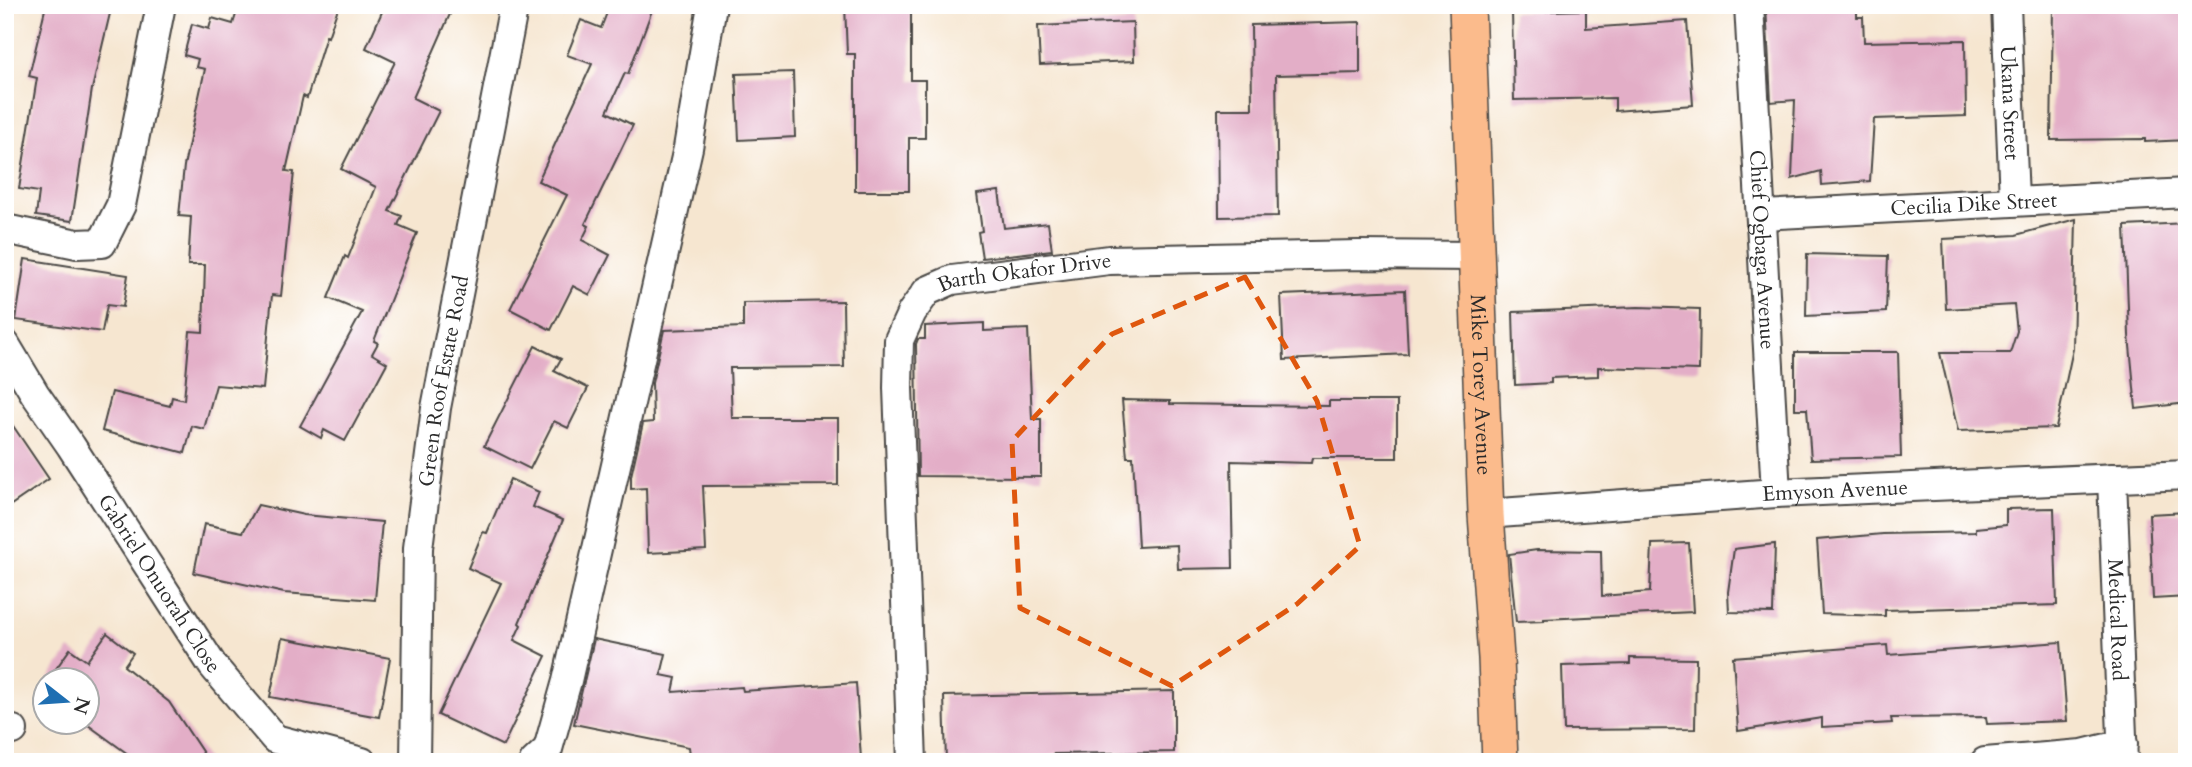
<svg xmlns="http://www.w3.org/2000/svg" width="2192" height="767" viewBox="0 0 2192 767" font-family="Cardo,serif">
<rect width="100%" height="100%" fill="#fff"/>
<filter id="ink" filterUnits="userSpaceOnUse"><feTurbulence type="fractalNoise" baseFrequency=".0143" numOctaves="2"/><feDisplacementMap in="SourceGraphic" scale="14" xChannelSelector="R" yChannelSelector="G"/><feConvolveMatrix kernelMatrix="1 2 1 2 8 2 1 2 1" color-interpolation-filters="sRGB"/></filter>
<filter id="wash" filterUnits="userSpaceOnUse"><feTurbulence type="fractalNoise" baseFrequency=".00686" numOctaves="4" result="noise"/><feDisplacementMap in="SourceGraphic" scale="28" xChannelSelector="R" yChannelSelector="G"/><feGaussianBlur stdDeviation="1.57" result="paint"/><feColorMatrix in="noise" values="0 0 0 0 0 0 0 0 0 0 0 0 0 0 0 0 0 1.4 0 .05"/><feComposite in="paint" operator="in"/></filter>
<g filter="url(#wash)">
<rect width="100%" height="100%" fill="#f6e6d0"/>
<g id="blocks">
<!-- building -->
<g fill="#e3aec7">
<polygon points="46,5 112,5 92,89 72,221 36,216 39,192 19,189 37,78 29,76"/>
<polygon points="239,5 339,5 328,37 326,36 307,98 303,96 286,171 294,172 281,296 272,295 263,389 216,385 204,429 192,426 185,453 102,431 112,392 170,406 172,397 184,400 190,331 203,332 205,265 188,265 191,217 179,216 184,166 205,69 196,67 198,59 184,55 192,24 209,29 212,18 233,24"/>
<polygon points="385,5 454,5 413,98 439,111 389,211 402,216 398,225 417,233 374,341 378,343 372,354 387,363 345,441 324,430 321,438 300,426 362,312 328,298 345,256 348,258 376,187 341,169 395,62 366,48"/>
<polygon points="610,5 654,5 628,74 625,73 607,112 633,125 585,224 589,226 582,240 610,255 590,295 573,286 551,330 510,309 567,195 538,181 592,64 567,55 581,20 601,28"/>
<polygon points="845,5 911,5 911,80 925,80 925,138 909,138 909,191 855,191 855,54 847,54"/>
<polygon points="1766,5 1857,5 1857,17 1863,17 1864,42 1965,40 1966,116 1874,119 1870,181 1822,185 1821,171 1792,179 1795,100 1771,102"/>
<polygon points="2053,5 2187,5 2187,140 2145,142 2145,139 2051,140"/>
<polygon points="1586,10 1586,28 1687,21 1693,105 1615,111 1615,98 1514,100 1512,12"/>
<polygon points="1133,22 1134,61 1040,65 1038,26"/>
<polygon points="1360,22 1360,73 1276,75 1278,216 1219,217 1218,109 1252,109 1251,25"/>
<polygon points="793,72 795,137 739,140 736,74"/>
<polygon points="999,191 1004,228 1048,223 1052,250 982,258 978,232 982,231 977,194"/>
<polygon points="2076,219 2073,349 2056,428 1958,431 1940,353 2010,353 2017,331 2014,305 1946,309 1943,239 2016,235"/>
<polygon points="2187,223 2187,403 2136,409 2129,335 2125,226"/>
<polygon points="1807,254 1888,256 1886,312 1806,316"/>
<polygon points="25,259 128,275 123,307 107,305 102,332 16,320"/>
<polygon points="1405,290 1408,354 1284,360 1281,295"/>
<polygon points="843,301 844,367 730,368 732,418 838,418 838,485 703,486 706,550 648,553 646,488 631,489 631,476 643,423 653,422 652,383 664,330 743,327 743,303"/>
<polygon points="1638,307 1700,309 1699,370 1598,367 1598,376 1551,378 1551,383 1515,385 1513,312"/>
<polygon points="984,323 984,331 1028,329 1032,419 1041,419 1041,477 918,476 916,344 918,339 925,339 925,326"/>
<polygon points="535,346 561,359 554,371 588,388 568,428 554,421 530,469 484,446"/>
<polygon points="1795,352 1898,352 1901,457 1811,459 1807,409 1795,409"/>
<polygon points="1122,400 1170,401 1170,404 1329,406 1329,401 1397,401 1397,458 1312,458 1311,463 1231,461 1233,568 1178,569 1177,545 1138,547 1133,457 1127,457"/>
<polygon points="5,414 49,479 5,509"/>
<polygon points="510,479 539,492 533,507 563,520 519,623 521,625 514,640 546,656 503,746 438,715 501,583 468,568 483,532 487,533"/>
<polygon points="258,505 304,515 382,522 375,600 284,593 194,573 204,524 243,532"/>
<polygon points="2054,508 2057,605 1885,610 1885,616 1822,614 1817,540 1883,534 1976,532 1976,528 2006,525 2006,509"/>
<polygon points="2187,512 2187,597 2153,599 2149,514"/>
<polygon points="1689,543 1693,612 1544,619 1544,621 1516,622 1509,554 1537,550 1601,551 1602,596 1650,592 1652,544"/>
<polygon points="1775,544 1773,613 1729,612 1728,592 1734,549"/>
<polygon points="107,633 133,653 124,666 169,702 209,762 139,762 84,722 88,722 88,680 48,680 70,649 87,661"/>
<polygon points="282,638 390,658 379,717 270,697"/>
<polygon points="594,639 666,654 661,675 676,678 673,692 742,687 743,691 856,683 861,759 828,762 691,762 689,747 574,724"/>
<polygon points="2061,642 2067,721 1987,724 1986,717 1891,718 1892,723 1822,727 1822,718 1738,731 1733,657 1887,645 1888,655"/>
<polygon points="1630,658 1696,659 1695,729 1564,730 1562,666 1630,664"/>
<polygon points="1174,691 1174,752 1053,754 1053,758 946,761 944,696"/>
</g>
</g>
</g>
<g filter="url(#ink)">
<use href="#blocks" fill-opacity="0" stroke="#494744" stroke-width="2"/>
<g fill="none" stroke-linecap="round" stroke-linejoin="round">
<!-- minor casing -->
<g stroke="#494744" stroke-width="32">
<g id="minor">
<path id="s1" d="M1749 5 1776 493"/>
<path id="s2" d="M2006 5 2014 200"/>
<path id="s3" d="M1762 215 2187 193"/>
<polyline points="5,229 77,244 102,243 121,205 161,5"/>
<path id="s4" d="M5 344 35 394 71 446 213 666 275 739 362 762"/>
<path id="s5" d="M2112 478 2123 762"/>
<path id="s6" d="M1486 514 1776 493 2187 475"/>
<polyline points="5,730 13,730"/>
<path id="s7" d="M415 762 418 548 436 408 514 5"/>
<polyline points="534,762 548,749 567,681 688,148 712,5"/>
<path id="s8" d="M912 762 898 388 899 340 912 312 927 291 952 280 1109 260 1358 255 1477 256"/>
<polyline points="1985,762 2082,754 2123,744"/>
</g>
</g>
<!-- major casing -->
<g stroke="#494744" stroke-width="38">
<g id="major">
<path id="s9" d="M1467 5 1486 514 1496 658 1500 762"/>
</g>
</g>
<!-- minor -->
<use href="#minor" stroke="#fff" stroke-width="28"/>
<!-- major -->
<use href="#major" stroke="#fbbb8c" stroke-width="35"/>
</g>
</g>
<!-- marked area -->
<path fill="none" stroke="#df570e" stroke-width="5" stroke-dasharray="14 9" stroke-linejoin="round" d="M1245 277 1317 401 1360 546 1297 604 1172 686 1020 608 1012 441 1112 334Z"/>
<g text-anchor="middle" stroke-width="5" stroke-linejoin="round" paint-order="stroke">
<!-- street labels -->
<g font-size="21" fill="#2b2b2b" stroke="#fff">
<text dy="7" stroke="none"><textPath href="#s2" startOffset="98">Ukana Street</textPath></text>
<text dy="7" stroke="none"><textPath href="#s3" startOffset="212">Cecilia Dike Street</textPath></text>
<text dy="7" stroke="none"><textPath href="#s1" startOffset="245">Chief Ogbaga Avenue</textPath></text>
<text dy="7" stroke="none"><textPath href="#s8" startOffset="579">Barth Okafor Drive</textPath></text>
<text dy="7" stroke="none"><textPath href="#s7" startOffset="383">Green Roof Estate Road</textPath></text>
<text dy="7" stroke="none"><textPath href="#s9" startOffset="380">Mike Torey Avenue</textPath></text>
<text dy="7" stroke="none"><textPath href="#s6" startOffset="350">Emyson Avenue</textPath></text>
<text dy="7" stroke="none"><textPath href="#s4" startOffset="285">Gabriel Onuorah Close</textPath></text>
<text dy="7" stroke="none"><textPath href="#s5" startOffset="142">Medical Road</textPath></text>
</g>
</g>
<!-- margin -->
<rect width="2192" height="767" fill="none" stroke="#fff" stroke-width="28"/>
<!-- north arrow -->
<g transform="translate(66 701) rotate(107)"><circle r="33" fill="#ffffff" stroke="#aaaaaa" stroke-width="2"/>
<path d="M0-5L12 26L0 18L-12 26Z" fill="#1f6fb2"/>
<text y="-10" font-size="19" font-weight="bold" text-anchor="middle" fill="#2b2b2b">N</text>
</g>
</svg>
